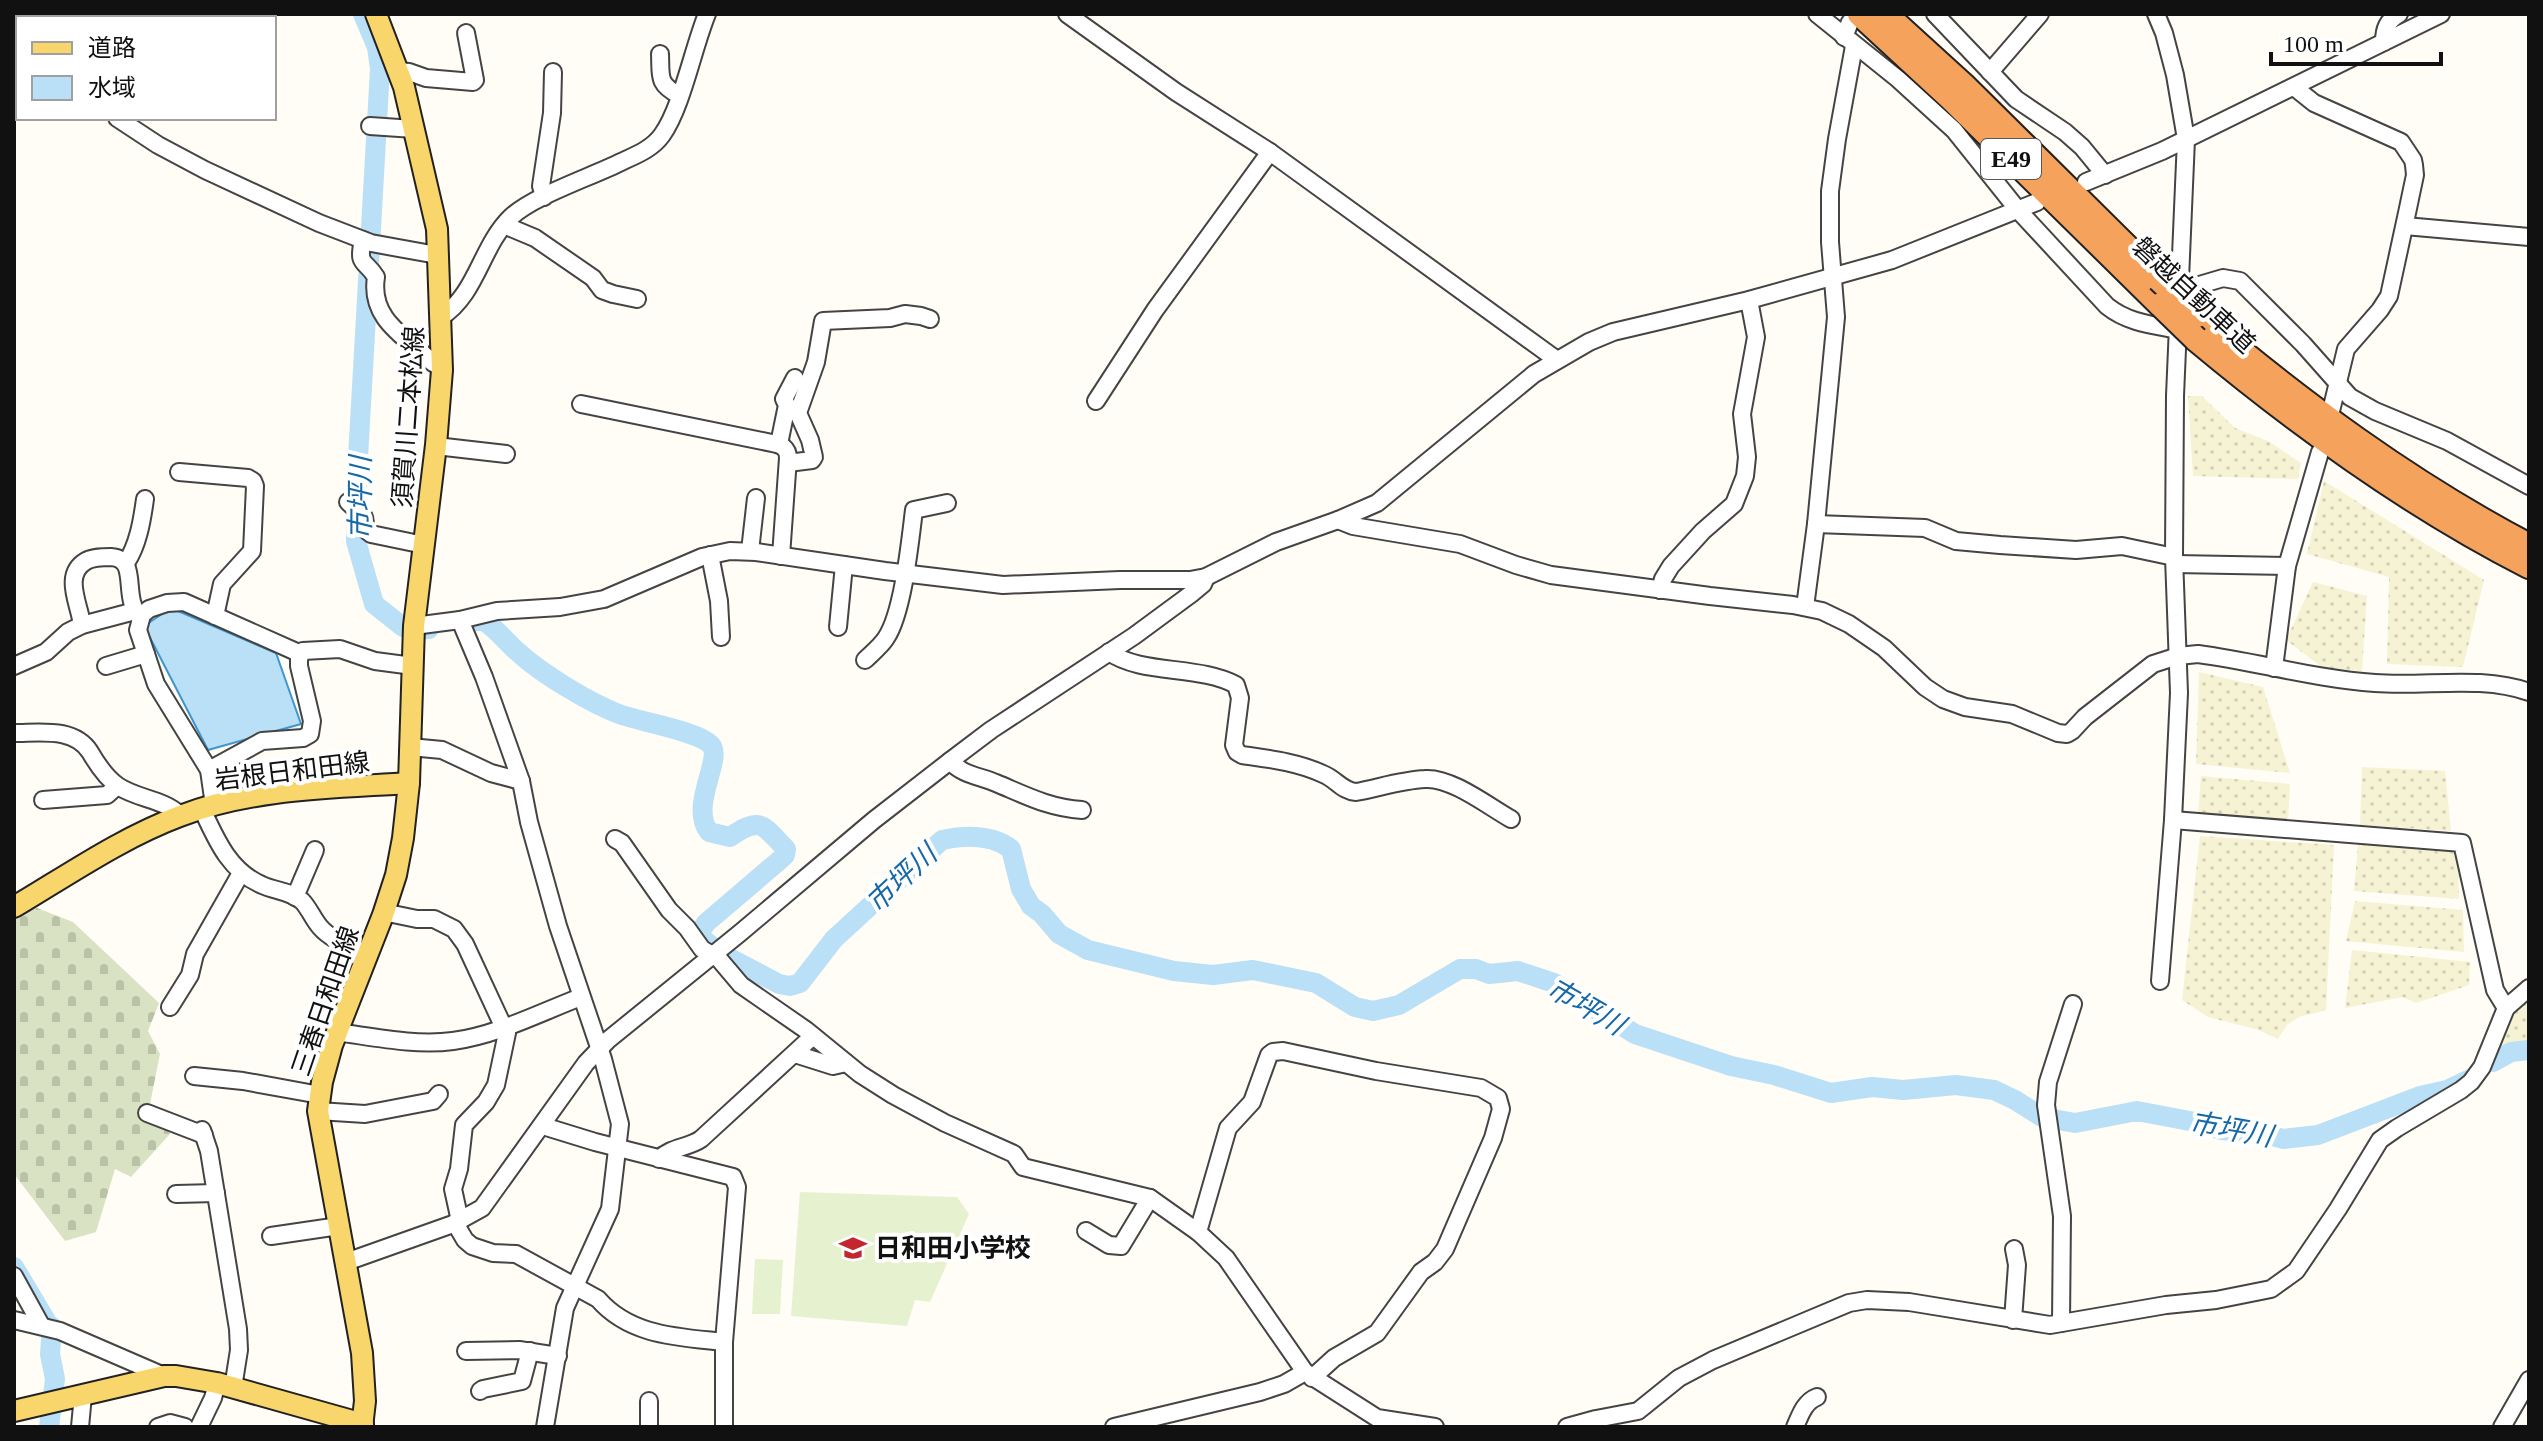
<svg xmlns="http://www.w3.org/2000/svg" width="2543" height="1441" viewBox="0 0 2543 1441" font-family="'Times New Roman','Noto Sans JP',serif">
<defs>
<pattern id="farmland-dots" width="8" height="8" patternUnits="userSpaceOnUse" patternTransform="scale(2)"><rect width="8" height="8" fill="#f6f3d4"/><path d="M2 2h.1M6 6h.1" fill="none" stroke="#d2cfb5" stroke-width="1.8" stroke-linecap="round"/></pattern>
<pattern id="cemetery-stones" width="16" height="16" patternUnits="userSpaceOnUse" patternTransform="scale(2)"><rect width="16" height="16" fill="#d9e3c4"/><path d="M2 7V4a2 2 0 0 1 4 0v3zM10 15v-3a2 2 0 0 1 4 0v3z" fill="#b9c2a7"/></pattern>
</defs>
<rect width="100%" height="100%" fill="#fffdf5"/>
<!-- farmland -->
<g fill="url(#farmland-dots)">
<polygon points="2188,396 2202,396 2235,428 2268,441 2301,463 2298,479 2193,476"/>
<polygon points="2324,481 2484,580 2463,667 2387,664 2389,577 2307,554"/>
<polygon points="2313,582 2367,596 2362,671 2323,668 2286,640"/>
<polygon points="2199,672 2263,687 2290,773 2196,764"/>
<polygon points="2362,767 2445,771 2451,831 2360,825"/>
<polygon points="2201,776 2290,784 2288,823 2198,815"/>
<polygon points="2200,836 2334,845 2326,1010 2299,1017 2287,1025 2278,1039 2259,1030 2208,1017 2182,1000"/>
<polygon points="2358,844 2458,853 2459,899 2354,891"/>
<polygon points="2355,901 2463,910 2464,952 2346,941"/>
<polygon points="2352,950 2470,962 2469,985 2416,1003 2403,997 2345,1008"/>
<polygon points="2529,997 2529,1047 2491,1057 2508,1014"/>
</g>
<!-- cemetery -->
<polygon fill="url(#cemetery-stones)" points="25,907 37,908 73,922 159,1003 148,1031 160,1054 150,1104 170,1134 131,1177 115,1169 96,1232 65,1241 14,1174 14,914"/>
<!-- pitch -->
<g fill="#e6f2cf">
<polygon points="800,1192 957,1197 969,1214 930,1302 915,1300 907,1326 791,1316"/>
<polygon points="755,1259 783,1260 780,1314 752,1314"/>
</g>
<!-- water -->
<polygon fill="#b9e0f7" stroke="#3f96cf" stroke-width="2" points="171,608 276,653 301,724 208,750 144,626"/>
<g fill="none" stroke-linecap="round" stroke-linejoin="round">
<!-- river -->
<g stroke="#b9e0f7" stroke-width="20">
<polyline points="363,14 377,47 380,69 357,475 356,541 374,604 403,627 414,630 429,629"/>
<path d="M461 623 483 620C497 629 507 643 519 653 542 674 590 703 619 714 640 722 698 731 711 745 723 759 689 806 709 832L730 837C762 815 763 826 786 849L785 855 781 859 706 923 698 935 720 953 779 984 790 986 800 983 834 939 942 840C966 835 991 834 1011 849L1021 889 1031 906 1042 914 1059 934 1088 950 1174 971 1213 975 1253 970 1316 983 1355 1007 1373 1011 1399 1005 1460 969H1476L1489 974 1518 971 1554 983 1635 1034 1731 1066 1774 1075 1831 1093 1872 1087 1903 1090 1956 1085 1994 1090 2015 1100 2042 1117 2075 1123 2137 1111 2195 1122 2221 1130 2262 1133 2283 1139 2318 1135 2420 1096 2447 1090 2468 1080"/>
<polyline points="2493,1062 2511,1052 2529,1050"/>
<polyline points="14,1267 48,1324 52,1327 50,1354 55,1379 49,1427"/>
</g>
<!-- minor casing -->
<g stroke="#444" stroke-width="20">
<g id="minor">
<polyline points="1067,14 1176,92 1270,152 1557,360"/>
<path d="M1817 14 1898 79 1954 130 2018 210 2107 306C2128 323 2153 325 2179 330"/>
<polyline points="1935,14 2016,99 2065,132 2082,147 2105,175"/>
<polyline points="2156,14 2164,33 2175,75 2186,139 2175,396 2174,557 2179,693 2173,820 2160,981"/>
<polyline points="14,22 18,26"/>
<polyline points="1844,37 1850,22"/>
<path d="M2384 42C2384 29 2387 21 2399 14"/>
<path d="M660 54C661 76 657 84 679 95"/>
<polyline points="398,71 409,72 426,78 473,82 475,80 466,33"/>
<polyline points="1990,72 2040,14"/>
<polyline points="2294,87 2314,103 2401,142 2413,160 2414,165 2415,175 2407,213 2389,296 2380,310 2346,349 2331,411"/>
<polyline points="117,118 158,145 205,170 319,223 371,243 437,255"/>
<polyline points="370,126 414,129"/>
<polyline points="2086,182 2162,151 2441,14"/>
<polyline points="544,197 541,186 552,113 553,72"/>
<polyline points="506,223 511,228 535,238 593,278 602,290 613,294 637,299"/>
<polyline points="2405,226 2529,237"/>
<path d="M363 240C357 267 365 259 376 277 370 314 397 332 422 353 429 359 433 365 442 367"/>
<polyline points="2180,287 2196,286 2223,278 2240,281 2303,344 2350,397 2375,411 2447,441 2529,486"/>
<path d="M441 317C477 294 481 246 511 217 533 196 591 177 621 162 636 155 652 149 662 135 682 107 693 48 707 14"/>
<polyline points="1096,401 1155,310 1270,152"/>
<path d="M581 404 772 443C782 445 788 448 788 458L781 556"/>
<polyline points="779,444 787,405 784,399 795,378"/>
<polyline points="436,446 506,454"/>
<polyline points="788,463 812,460 814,457 810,440 798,413 816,362 823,321 890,318 905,314 921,316 930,319"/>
<polyline points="179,472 248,478 253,481 255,486 252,551 222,584 215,616"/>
<polyline points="348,502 364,517 366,530 371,534 424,545"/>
<path d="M1338 520 1353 526 1460 544 1516 565 1551 575 1710 596 1793 605 1822 611 1849 624 1884 648 1925 687 1943 699 1965 707 2012 714 2058 733 2067 734 2072 731 2085 717 2153 664 2178 656 2198 654C2258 662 2315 679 2375 683 2426 687 2480 675 2529 692"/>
<polyline points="1816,524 1925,528 1956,541 2000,545 2076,550 2122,546 2174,557"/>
<polyline points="750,551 756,498"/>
<polyline points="710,555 719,601 721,637"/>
<path d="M126 563C138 545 142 521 145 499"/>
<polyline points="2175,564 2287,566"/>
<polyline points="1660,590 1663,579 1671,566 1703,531 1734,504 1745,476 1747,457 1742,414 1756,337 1749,300"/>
<polyline points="1805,607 1816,524 1836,317 1830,242 1830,191 1837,139 1854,46"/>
<polyline points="460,620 484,677 521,781 529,822 558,926 603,1059 620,1124 610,1209 565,1308 545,1427"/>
<path d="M82 625C80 605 62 575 86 561 93 557 103 557 111 557 141 559 120 598 141 618"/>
<polyline points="414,626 460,620 497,611 560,607 604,599 702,557 730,551 756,552 885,571 1003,585 1120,580 1190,580 1206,577 1276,542 1338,520 1377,503 1534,374 1589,342 1613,332 1749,300 1892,260 2037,202"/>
<polyline points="838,627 844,565"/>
<path d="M1109 652C1141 675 1200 665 1236 685L1240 698 1234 745 1237 752 1242 755C1270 759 1297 762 1323 774 1336 779 1342 791 1356 792 1378 788 1402 780 1425 779 1451 777 1488 806 1511 819"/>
<path d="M865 660C872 653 881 646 886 638 903 613 910 542 914 510L947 503"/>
<polyline points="14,666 46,652 68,632 82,625 135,611"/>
<polyline points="106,666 146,654"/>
<polyline points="2274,668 2287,566 2320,452"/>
<path d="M14 733C40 733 74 727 90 752 97 764 106 778 118 786 137 799 164 799 180 815"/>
<polyline points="410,747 442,750 491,773 521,781"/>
<path d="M950 761C962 775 980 776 996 783 1025 795 1049 808 1082 810"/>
<polyline points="209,770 262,741 303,738 310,734 312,721 299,666 299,658 303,651 340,649 375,661 413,666"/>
<polyline points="43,800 107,795 117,786"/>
<polyline points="214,805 209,770 156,684 138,630 142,615 149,609 167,603 184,602 301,654"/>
<path d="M202 809C216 839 229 871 262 885 275 891 290 891 302 901 309 908 313 919 320 927 332 941 351 946 368 954"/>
<polyline points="2173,820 2462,843 2495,990 2506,1008"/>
<polyline points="615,839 622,843 669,910 687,928 702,949 719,959 741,985 806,1030 860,1074 893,1095 945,1123 1014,1154 1023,1167 1150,1198 1198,1232 1226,1258 1305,1372 1377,1418 1435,1427"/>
<polyline points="295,897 315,850"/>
<polyline points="383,912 417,919 434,919 454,929 465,944 504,1028"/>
<polyline points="170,1007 190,975 195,954 241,873"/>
<path d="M336 1032C374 1037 415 1046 453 1041 497 1035 539 1013 581 997"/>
<polyline points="795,1054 833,1066 846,1063"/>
<polyline points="194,1076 243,1081 320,1095"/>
<polyline points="318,1111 365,1114 433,1101 439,1094"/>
<polyline points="147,1113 204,1135"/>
<polyline points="543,1126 595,1142 733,1177 737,1187 724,1342 724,1427"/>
<polyline points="202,1130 209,1151 238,1329 239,1350 233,1388"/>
<path d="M659 1159C671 1147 688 1148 701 1139L813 1036"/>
<polyline points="176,1194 216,1193"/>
<polyline points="460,1221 453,1189 459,1169 464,1125 486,1102 496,1085 507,1033 506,1027"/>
<path d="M455 1223 465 1240 472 1246 493 1253 516 1254 598 1299C630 1336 678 1337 724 1342"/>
<polyline points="1086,1231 1109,1245 1121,1246 1150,1198"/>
<polyline points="1198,1232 1228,1128 1252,1102 1269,1055 1273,1052 1283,1051 1376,1071 1481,1088 1498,1098 1501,1109 1493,1138 1445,1249 1435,1262 1421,1272 1377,1333 1334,1358 1312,1378"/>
<polyline points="271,1236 339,1226"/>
<polyline points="346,1262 453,1224 482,1208 586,1063 608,1040 740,933 874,820 950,761 991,730 1134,636 1191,594 1203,584 1206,577"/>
<polyline points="14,1276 41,1325"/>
<polyline points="14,1320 60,1331 164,1376"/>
<polyline points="2013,1320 2017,1265 2014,1249"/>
<polyline points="2061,1323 2062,1216 2046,1105 2048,1082 2073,1004"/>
<polyline points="466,1351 519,1350 558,1356"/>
<polyline points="480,1391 483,1389 522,1381 530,1351"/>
<polyline points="80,1427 83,1395"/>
<polyline points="158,1427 170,1423 185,1427"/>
<polyline points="199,1427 213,1398 217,1383"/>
<polyline points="649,1427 649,1401"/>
<polyline points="1114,1427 1260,1392 1284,1384 1305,1372"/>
<polyline points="1567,1427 1596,1419 1638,1411 1679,1378 1713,1360 1849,1303 1867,1300 1909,1302 2050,1325 2166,1305 2216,1300 2271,1289 2296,1271 2338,1209 2380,1140 2397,1128 2461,1090 2471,1082 2482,1067 2506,1008 2529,988"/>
<path d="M1795 1427C1800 1416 1804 1402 1817 1397"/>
<polyline points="2502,1427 2529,1380"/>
</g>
</g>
<!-- major casing -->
<g stroke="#222" stroke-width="24">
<g id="major">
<path d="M14 907C68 875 121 838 180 816 252 788 334 788 409 783"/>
<polyline points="14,1411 164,1376 176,1376 217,1383 363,1424"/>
<polyline points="362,1427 365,1401 362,1353 318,1111 322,1082 332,1045 383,915 396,875 403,838 409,783 414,626 436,445 442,370 437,229 404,87 376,14"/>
</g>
</g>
<!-- highway casing -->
<g stroke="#222" stroke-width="28">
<g id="highway">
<polyline points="1860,14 1952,99 2161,305"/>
<polyline points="1885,14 1963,85 2159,279"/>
<path d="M2197 315C2301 403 2409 483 2529 546"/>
<path d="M2196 339C2299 425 2409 505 2529 566"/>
</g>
</g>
<!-- minor -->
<use href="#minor" stroke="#fff" stroke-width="16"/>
<!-- major -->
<use href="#major" stroke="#f9d66b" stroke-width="20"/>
<!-- highway -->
<use href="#highway" stroke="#f5a25d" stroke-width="24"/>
<!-- highway-bridge casing -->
<g stroke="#222" stroke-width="28" stroke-linecap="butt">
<g id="highway-bridge">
<polyline points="2159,279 2197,315"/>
<polyline points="2161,305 2196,339"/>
</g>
</g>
<!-- highway-bridge -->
<use href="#highway-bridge" stroke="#f5a25d" stroke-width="24"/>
</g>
<!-- icons -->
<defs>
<g id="school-bare" transform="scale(2.16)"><path d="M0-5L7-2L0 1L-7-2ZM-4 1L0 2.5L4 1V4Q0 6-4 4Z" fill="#c4262e" stroke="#fff" stroke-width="2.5" paint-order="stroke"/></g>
</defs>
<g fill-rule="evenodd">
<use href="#school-bare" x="853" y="1248"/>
</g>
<g text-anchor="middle" stroke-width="8" stroke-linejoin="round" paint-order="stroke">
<!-- shield labels -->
<rect fill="#fff" stroke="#585858" stroke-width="2" x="1981" y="139" width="60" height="40" rx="6"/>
<g font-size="24" font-weight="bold" fill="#111">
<text x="2011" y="167">E49</text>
</g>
<!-- street labels -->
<g font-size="26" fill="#111" stroke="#fff">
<text transform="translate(2194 295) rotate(43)" y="9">磐越自動車道</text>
<text transform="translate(408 417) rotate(-86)" y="9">須賀川二本松線</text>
<text transform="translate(292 771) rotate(-7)" y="9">岩根日和田線</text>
<text transform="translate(325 1001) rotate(-71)" y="9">三春日和田線</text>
</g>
<!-- poi labels -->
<g font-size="26" font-weight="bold" fill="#111" stroke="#fff" text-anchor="start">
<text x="875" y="1257">日和田小学校</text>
</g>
<!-- water labels -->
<g font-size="28" font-style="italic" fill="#1768a6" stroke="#fff">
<text transform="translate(360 498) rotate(-90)" y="10">市坪川</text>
<text transform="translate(901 878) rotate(-43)" y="10">市坪川</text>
<text transform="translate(1586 1006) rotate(30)" y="10">市坪川</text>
<text transform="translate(2231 1129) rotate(10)" y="10">市坪川</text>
</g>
</g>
<!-- border -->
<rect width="2543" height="1441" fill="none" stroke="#111111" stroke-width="32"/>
<!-- legend -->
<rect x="16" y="16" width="260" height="104" fill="#ffffff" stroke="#a0a0a0" stroke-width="2"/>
<rect x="32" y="42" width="40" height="12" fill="#f9d66b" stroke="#a0a0a0" stroke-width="2"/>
<text x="88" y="56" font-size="24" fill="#111111">道路</text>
<rect x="32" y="76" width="40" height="24" fill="#b9e0f7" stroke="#a0a0a0" stroke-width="2"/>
<text x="88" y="96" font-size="24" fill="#111111">水域</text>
<!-- scale -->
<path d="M2271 52v12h170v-12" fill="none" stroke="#111111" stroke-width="4"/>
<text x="2283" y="52" font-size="24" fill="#111111" stroke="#ffffff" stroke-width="6" paint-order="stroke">100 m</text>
</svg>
